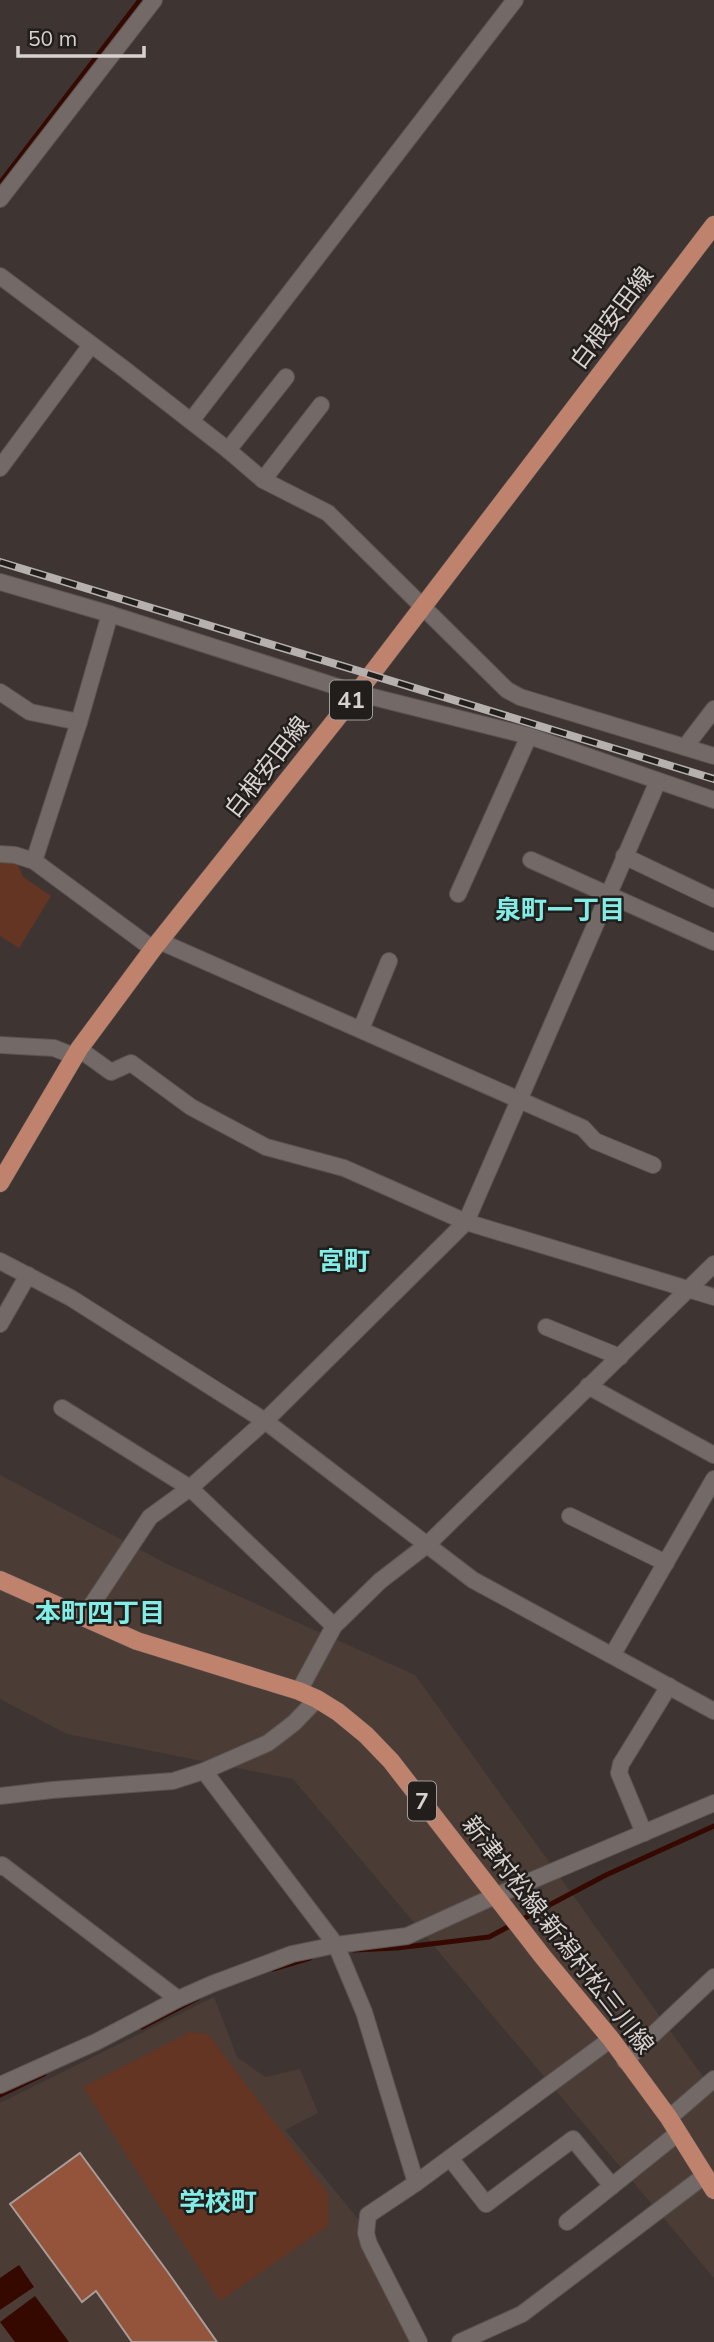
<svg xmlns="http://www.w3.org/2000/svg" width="714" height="2342" viewBox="0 0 714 2342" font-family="Mulish,'Noto Sans JP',sans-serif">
<rect width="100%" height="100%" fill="#3e3532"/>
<!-- built -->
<g fill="#4b3c36">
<polygon points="0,1475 167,1564 415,1675 714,2092 714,2278 293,1779 67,1734 0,1699"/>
<polygon points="214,1997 237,2057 265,2077 300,2069 318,2113 285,2130 359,2220 360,2242 414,2342 0,2342 0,2103"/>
</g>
<!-- green -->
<g fill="#653523">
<polygon points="0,861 17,863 23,877 51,896 19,948 0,936"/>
<polygon points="190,2032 208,2034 328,2193 329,2225 220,2301 83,2087"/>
</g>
<!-- water -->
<g fill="#360900">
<polygon points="19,2265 34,2287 0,2310 0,2278"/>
<polygon points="35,2296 69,2342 15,2342 0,2322"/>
</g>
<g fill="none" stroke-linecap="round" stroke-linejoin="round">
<!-- stream -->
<g stroke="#360900" stroke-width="5">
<polyline points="0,183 140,0"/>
<polyline points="354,1950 397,1948 489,1937 606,1875 714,1826"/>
<polyline points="273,1969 310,1958"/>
<polyline points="142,2027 198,1998"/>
<polyline points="0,2095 44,2074"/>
</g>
</g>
<!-- building -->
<polygon fill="#94533b" stroke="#a79c98" stroke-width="2" points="80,2153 167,2271 217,2342 132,2342 96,2291 82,2302 10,2204"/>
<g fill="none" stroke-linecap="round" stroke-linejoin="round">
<!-- street casing -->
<g stroke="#5a5351" stroke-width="18">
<g id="street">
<polyline points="0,199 154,0"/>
<polyline points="0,276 124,369 228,450 263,480 328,513 507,690 520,697 714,756"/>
<polyline points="191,421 515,0"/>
<polyline points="228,450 286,377"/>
<polyline points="0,468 91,345"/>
<polyline points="263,480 321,405"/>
<polyline points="0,582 110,614 357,693 529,736 714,800"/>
<polyline points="0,692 30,712 79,722"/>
<polyline points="685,747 714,709"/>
<polyline points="0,854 15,855 34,861 153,949"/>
<polyline points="624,856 714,899"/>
<polyline points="531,860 714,942"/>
<polyline points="34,861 79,722 110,614"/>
<polyline points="458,894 529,736"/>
<polyline points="159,941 583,1128 595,1141 653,1165"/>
<polyline points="361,1029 389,961"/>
<polyline points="0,1045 54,1048 74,1056"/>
<polyline points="79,1049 111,1072 131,1063 191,1107 266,1147 344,1168 466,1222 714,1297"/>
<polyline points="0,1261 71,1298 265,1421 473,1580 714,1711"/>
<polyline points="0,1324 28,1275"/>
<polyline points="546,1327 620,1357"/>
<polyline points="588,1386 714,1455"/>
<polyline points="62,1408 190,1488 334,1626"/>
<polyline points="570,1516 666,1563"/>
<polyline points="83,1618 150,1517 190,1488 265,1421 466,1222 658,781"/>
<polyline points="613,1654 714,1479"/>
<polyline points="299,1691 334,1626 380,1581 428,1544 714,1264"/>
<polyline points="204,1771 336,1945 364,2012 416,2183"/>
<polyline points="0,1796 52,1790 173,1781 204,1771 268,1743 294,1723 317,1699"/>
<polyline points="644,1833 619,1773 621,1764 669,1686"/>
<polyline points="0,1867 2,1865 178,1999"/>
<polyline points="625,2061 714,1977"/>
<polyline points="0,2085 96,2042 178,1999 212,1984 292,1954 336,1945 407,1936 495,1896 714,1803"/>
<polyline points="669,2118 714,2079"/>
<polyline points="450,2158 486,2204 573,2139 612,2186 678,2133"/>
<polyline points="567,2222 612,2186"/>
<polyline points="419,2342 369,2244 366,2233 368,2215 416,2183 611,2039"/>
<polyline points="460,2342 522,2314 704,2176"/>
</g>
</g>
<!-- primary casing -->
<g stroke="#5a5351" stroke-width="19">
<g id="primary">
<polyline points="0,1183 79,1049 153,949 357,693 714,225"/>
<polyline points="0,1580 137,1641 299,1691 317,1699 338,1712 366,1735 391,1761 543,1957 611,2039 669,2118 714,2190"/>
</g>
</g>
<!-- street -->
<use href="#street" stroke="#736966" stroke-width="16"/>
<!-- primary -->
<use href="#primary" stroke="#bf826d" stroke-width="18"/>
<!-- rail casing -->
<g stroke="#b6b1ae" stroke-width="8">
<polyline id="rail" points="0,562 714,779"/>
</g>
<!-- rail -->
<use href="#rail" stroke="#221e1c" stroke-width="5" stroke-dasharray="16" stroke-linecap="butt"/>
</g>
<g text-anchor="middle" stroke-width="5" stroke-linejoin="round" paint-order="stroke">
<!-- shield labels -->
<g fill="#221e1c" stroke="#a19c9a" stroke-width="2">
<rect x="330" y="680.5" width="42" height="39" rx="5"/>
<rect x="408" y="1781.5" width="28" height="39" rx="5"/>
</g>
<g font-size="23" font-weight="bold" fill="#d7d2d0">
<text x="351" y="708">41</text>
<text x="422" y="1809">7</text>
</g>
<!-- street labels -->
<g font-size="24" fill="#d7d2d0" stroke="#221e1c">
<text transform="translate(612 318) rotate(-53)" y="8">白根安田線</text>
<text transform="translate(267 767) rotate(-52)" y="8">白根安田線</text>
<text transform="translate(558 1935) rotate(52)" y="8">新津村松線;新潟村松三川線</text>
</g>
<!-- neighbourhood labels -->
<g font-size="26" font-weight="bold" fill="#82ede7" stroke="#221e1c">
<text x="560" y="919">泉町一丁目</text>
<text x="344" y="1270">宮町</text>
<text x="100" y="1622">本町四丁目</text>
<text x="218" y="2211">学校町</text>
</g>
</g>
<!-- scale -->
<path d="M18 46v10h126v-10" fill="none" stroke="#d7d2d0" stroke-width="3.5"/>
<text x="28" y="46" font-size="21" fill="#d7d2d0" stroke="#221e1c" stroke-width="5" paint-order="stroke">50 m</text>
</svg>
